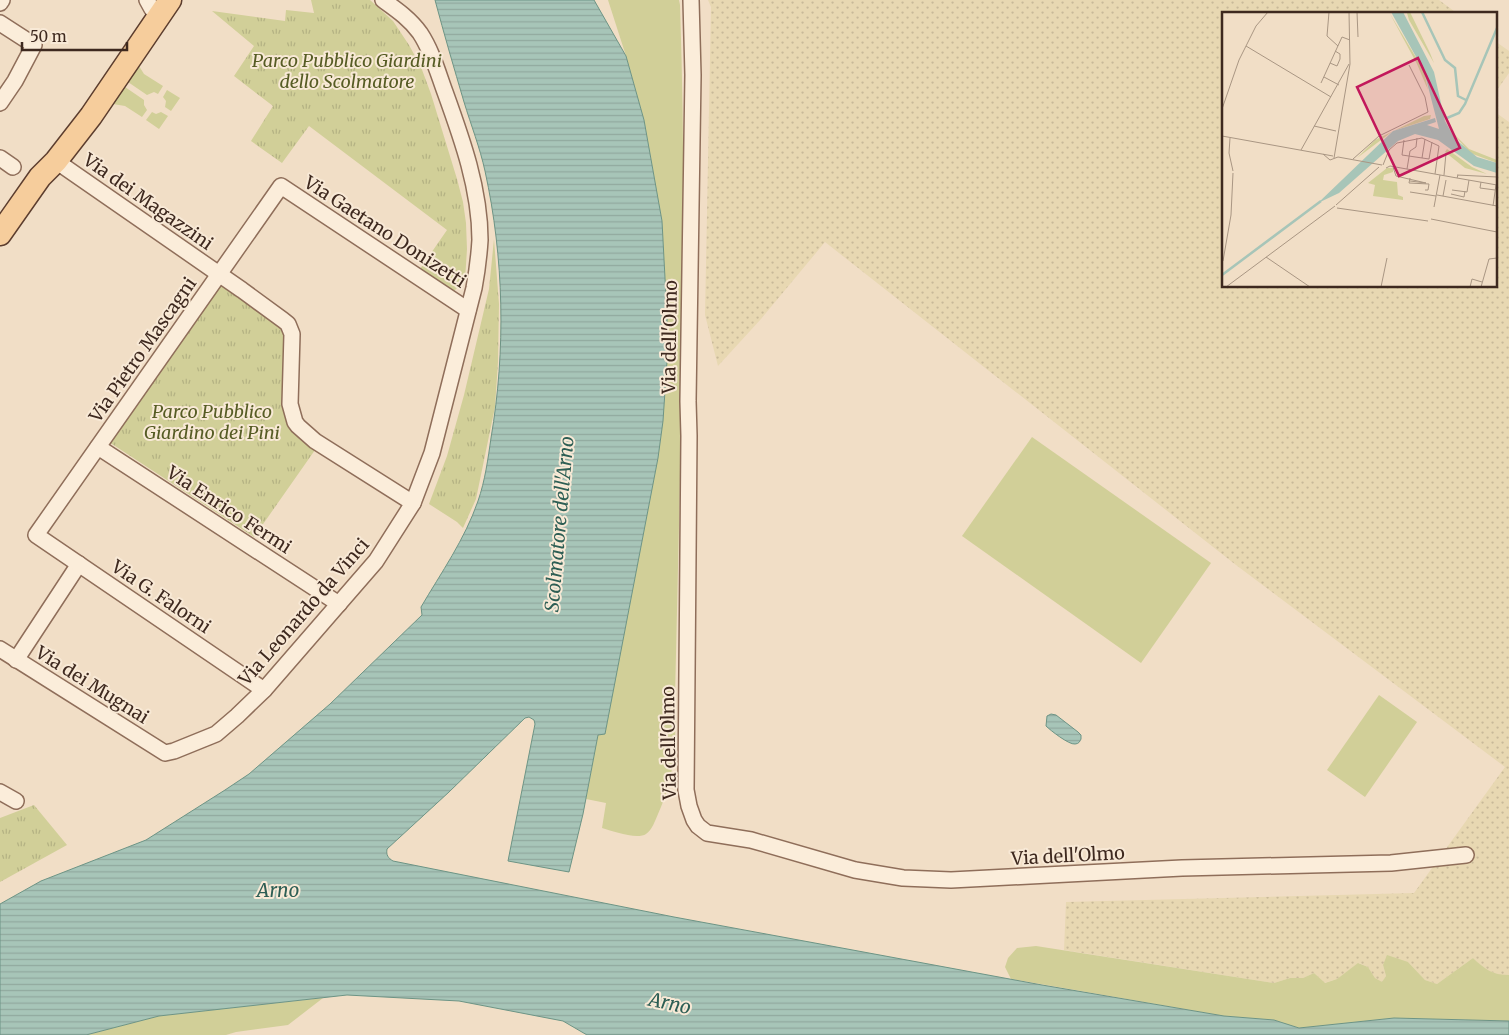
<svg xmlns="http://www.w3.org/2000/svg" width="1509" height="1035" viewBox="0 0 1509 1035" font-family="Merriweather,serif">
<defs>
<pattern id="farmland-dots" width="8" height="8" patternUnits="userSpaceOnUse" patternTransform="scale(1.25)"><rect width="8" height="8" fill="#e8d8b2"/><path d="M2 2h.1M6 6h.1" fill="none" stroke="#c8b999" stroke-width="1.8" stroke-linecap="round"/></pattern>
<pattern id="park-tufts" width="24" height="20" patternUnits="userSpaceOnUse" patternTransform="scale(1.25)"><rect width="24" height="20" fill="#d1cf98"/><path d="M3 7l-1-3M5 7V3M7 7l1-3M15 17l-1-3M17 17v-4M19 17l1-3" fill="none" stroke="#b4b283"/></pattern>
<pattern id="water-rules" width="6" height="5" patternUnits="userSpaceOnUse" patternTransform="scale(1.25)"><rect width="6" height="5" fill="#a7c5b8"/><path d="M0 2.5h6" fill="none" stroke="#91a99e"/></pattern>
</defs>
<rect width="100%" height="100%" fill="#f1dec6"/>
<!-- farmland -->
<g fill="url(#farmland-dots)">
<polygon points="708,0 1439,0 1458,14 1223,14 1223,286 1495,286 1495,112 1509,122 1509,975 1500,975 1486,970 1473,958 1437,984 1425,980 1408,962 1383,965 1386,976 1382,983 1375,978 1368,967 1359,963 1337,979 1324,983 1314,973 1303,978 1290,978 1274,983 1064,950 1066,902 1414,893 1505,767 1236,565 825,242 761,319 718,366 705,315 711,7"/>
<polygon points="1495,41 1509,51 1509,73 1495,93"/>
</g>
<!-- green -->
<g fill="#d1cf98">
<path d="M608 0H679L680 5C688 236 680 467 675 698 676 742 676 774 658 814 655 821 652 830 646 834 637 840 612 831 602 828L606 803 586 799 598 735 605 733 658 458 663 421 667 361V316L662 221 644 120 626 56Z"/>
<polygon points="139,66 144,74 163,86 158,94 154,92 147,95 128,82"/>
<polygon points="125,87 144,100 144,105 147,110 142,117 125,106 113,104"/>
<polygon points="167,90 180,98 171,111 165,107 166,101 163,97"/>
<polygon points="152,112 156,114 161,112 168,116 159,129 146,120"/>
<polygon points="1032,437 1211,563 1141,663 962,536"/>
<polygon points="1379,695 1417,722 1365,797 1327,770"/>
<path d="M1036 946 1274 983 1290 978H1303L1314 973 1325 983 1337 979 1358 963 1368 967 1375 978 1382 982 1386 976 1383 965 1387 955 1408 962 1425 980 1437 984 1473 958C1485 969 1492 975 1509 975V1021L1394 1018 1299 1028 1274 1020 1224 1016 1011 979 1005 967 1008 958 1017 948Z"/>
<polygon points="323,998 288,1025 236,1032 226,1035 86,1035 159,1016"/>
</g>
<!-- park -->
<g fill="url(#park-tufts)">
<polygon points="311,0 370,0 393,21 409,45 421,67 431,94 457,179 463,202 466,223 467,249 465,280 452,293 420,269 447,230 309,126 282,163 251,141 273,106 234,76 254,46 212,11 285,21 286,10 314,13"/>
<polygon points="494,239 499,304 498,362 495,407 476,499 463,528 457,522 429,504 447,456 464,395 489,289"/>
<path d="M221 283 283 327 287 336C286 356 280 411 289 426 295 437 305 443 315 450L254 537 109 442Z"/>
<polygon points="34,805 67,845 0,882 0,818"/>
</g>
<!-- water -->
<g fill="url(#water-rules)" stroke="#6d9485">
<path d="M435 0H594L626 56 644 120 662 221 667 316V361L663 421 658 458 605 734 598 735 583 814 569 872 508 861 535 724 534 720 529 717 525 718 449 792 387 849C386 855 388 858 393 861L674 917 1042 985 1224 1016 1274 1020 1299 1028 1394 1018 1509 1021V1035H587L563 1021 459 1001 347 995 159 1016 86 1035H0V904L41 881 146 840 225 790 249 774 330 704 422 615 421 607C441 573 465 539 478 501 485 481 488 459 491 438 506 350 504 258 485 171 480 148 471 125 464 102 454 68 444 34 435 0Z"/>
<path d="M1051 714 1056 715 1078 732 1081 735V739C1080 741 1079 744 1075 744 1069 745 1050 730 1046 726L1047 716Z"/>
</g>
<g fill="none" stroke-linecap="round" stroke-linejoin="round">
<!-- street casing -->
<g stroke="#8f6e5a" stroke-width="18">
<g id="street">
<polyline points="147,0 152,9"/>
<polyline points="691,0 693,75 688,401 689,436 686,790 689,806 694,820 698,826 707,833 751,840 855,870 903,878 951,880 1182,868 1391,863 1466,855"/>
<polyline points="0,3 2,0"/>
<polyline points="0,23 34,45 15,81 0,103"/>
<polyline points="0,158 13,167"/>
<polyline points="56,161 242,290 283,320 288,324 292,334 290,404 295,422 298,426 315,441 413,503"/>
<polyline points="98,447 339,604"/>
<path d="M0 649 165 753 174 751 216 734 237 716 264 690 376 561 413 503 432 453 474 288C477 272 479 256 480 240 480 189 462 139 445 92 438 73 432 51 420 33 410 19 397 10 383 0"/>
<polyline points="16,660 79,564"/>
<polyline points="264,690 36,535 281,186 468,310"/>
<polyline points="0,792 16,801"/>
</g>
</g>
<!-- primary casing -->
<g stroke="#5c3d2e" stroke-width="25">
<polyline id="primary" points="0,234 40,177 56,161 91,116 170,0"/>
</g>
<!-- street -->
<use href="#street" stroke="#fbedda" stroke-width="15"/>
<!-- primary -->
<use href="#primary" stroke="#f6cd9c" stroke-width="22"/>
</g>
<g text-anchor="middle" stroke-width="4" stroke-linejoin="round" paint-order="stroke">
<!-- park labels -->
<g font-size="18" font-style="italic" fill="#565c24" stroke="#f8e9d6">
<text x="347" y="67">Parco Pubblico Giardini<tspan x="347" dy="21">dello Scolmatore</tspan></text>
<text x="212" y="418">Parco Pubblico<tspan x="212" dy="21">Giardino dei Pini</tspan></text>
</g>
<!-- street labels -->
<g font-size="18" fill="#3e291f" stroke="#f8e9d6">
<text transform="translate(148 202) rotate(35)" y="6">Via dei Magazzini</text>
<text transform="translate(385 232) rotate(33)" y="6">Via Gaetano Donizetti</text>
<text transform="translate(670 337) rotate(-89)" y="6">Via dell'Olmo</text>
<text transform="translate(143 350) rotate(-55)" y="6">Via Pietro Mascagni</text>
<text transform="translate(229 510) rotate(33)" y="6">Via Enrico Fermi</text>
<text transform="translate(161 597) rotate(34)" y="6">Via G. Falorni</text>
<text transform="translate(304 612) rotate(-49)" y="6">Via Leonardo da Vinci</text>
<text transform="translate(92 685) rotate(32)" y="6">Via dei Mugnai</text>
<text transform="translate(669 743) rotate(-91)" y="6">Via dell'Olmo</text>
<text transform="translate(1068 856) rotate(-3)" y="6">Via dell'Olmo</text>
</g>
<!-- water labels -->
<g font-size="19" font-style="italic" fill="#2d5e54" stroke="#f8e9d6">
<text transform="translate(559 524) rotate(-85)" y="7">Scolmatore dell'Arno</text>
<text x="278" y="897">Arno</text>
<text transform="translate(670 1003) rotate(12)" y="7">Arno</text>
</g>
</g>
<!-- overview -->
<g transform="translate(1222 12)">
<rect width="275" height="275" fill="#f1dec6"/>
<path d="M167 0 202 59 206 78 195 52ZM188 0 208 41 212 51 187 8 185 1ZM209 103 208 107 171 119 135 146 153 128 202 104ZM227 117 247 137 275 148V151L248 141ZM165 156H171V160L162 163 161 168 175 170 176 183 181 185V188L151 184 153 173 146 171Z" fill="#d1cf98"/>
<path d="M225 137 250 155 265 162 243 156 223 140Z" fill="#d1cf98"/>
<path d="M169 0H181L212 60 223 109 233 127 255 145 275 151V161L252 154 216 128 193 122 176 129 117 181 96 191 171 119 213 106 214 110 205 113 217 117 202 59Z" fill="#a7c5b8"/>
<path fill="none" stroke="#a7c5b8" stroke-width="2.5" d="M200 0 223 48 233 56 236 84 244 88M225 106 237 101 243 92 275 16M0 263 99 189"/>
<path fill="none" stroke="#a99683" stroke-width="1" d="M107 0 105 24 116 34M135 0 136 25M24 34 109 85M108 51 115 54 118 47V42L113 39M102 65 117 73M99 71 120 25 128 28M0 97 17 48 34 14 46 0M92 114 114 119M0 124 111 144M8 126 7 141 11 159M182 128 180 143 207 147 210 130M79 138 127 52M101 142 108 148 116 145 160 153M112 146 128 52 127 0M200 146 203 127M131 147 157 124 206 100 203 85 187 53M161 153 167 138 175 131 200 126 217 134 213 162M171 155 174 164 204 171M164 156 168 154 235 166 236 163M185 157 188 139 194 135 195 126M222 163 224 141M235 163 275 165M188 166 187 171 207 172 206 178H203M235 166 275 173M188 169 204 171M259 170 258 176 273 178M230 178 245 180 247 168M188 180 214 184M229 182 242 185 243 179M215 183 275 194M221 184 224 168M114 193 157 155M271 194 274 173M212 195 218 163M115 196 206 209M209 207 275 220M44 245 88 275M1 249 9 203 11 161M4 275 113 194M159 275 165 246M248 275 250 267 260 270M259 275 267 247 275 246"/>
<path fill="#c2185b" fill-opacity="0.15" stroke="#c2185b" stroke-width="2.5" d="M196 46 238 136 177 164 135 75Z"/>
<rect width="275" height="275" fill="none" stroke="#3e291f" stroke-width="2.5"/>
</g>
<!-- scale -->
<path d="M22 42v8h105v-8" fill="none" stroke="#3e291f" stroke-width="2.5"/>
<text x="30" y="42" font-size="15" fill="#3e291f" stroke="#f8e9d6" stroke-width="4" paint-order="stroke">50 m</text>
</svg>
